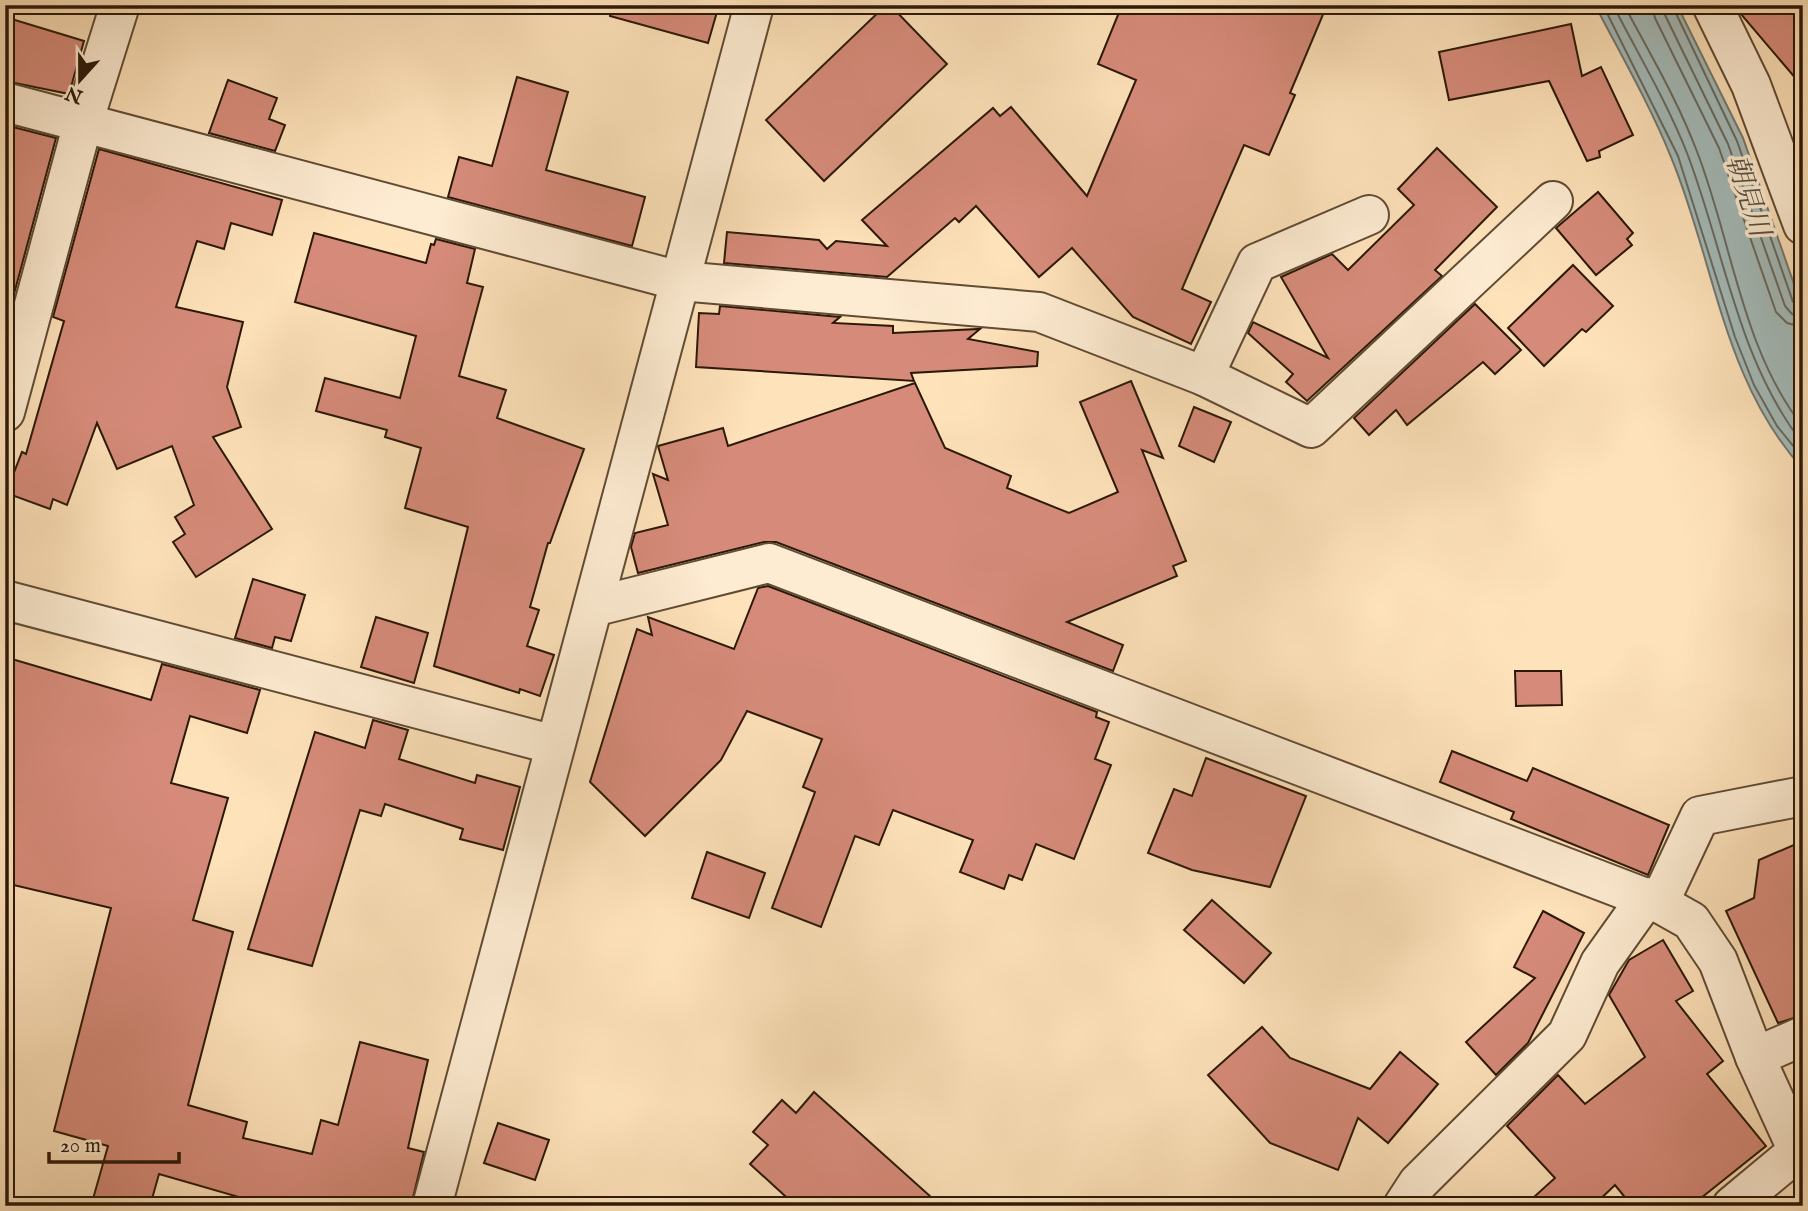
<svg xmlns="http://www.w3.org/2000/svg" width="1808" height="1211" viewBox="0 0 1808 1211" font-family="'IM FELL English','Noto Serif JP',serif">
<rect width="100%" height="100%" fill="#fee2ba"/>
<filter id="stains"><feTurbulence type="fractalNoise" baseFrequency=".00286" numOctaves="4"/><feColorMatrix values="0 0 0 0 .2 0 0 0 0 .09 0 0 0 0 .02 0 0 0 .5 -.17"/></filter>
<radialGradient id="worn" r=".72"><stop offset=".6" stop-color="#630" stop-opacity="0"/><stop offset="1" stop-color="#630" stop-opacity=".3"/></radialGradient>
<!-- water -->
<path fill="#a4bbba" stroke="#747a72" stroke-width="2" d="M1595 5H1677L1743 138 1803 310V469C1723 381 1715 263 1671 157 1650 105 1621 55 1595 5Z"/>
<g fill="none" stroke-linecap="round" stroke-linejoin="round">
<!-- shore -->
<g stroke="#686a60" stroke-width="2">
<polyline points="1603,5 1678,156 1735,337 1754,385 1777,426 1803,458"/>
<path d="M1613 5C1638 54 1667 102 1687 153 1725 252 1737 359 1803 444"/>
<path d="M1624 5C1649 52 1677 99 1696 149 1732 240 1741 348 1803 427"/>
<polyline points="1652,5 1655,18 1719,148 1776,312 1787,323 1803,327"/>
<polyline points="1663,5 1665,15 1728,144 1785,306 1792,314 1803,317"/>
<polyline points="1672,5 1737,141 1793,302 1803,308"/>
</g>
</g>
<!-- building -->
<g fill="#d68b7a" stroke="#2b1907" stroke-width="2">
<polygon points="611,5 719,5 708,43 610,16"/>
<polygon points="886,5 890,5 947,64 824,181 766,120"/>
<polygon points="1122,5 1327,5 1290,93 1295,95 1269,155 1244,145 1182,289 1211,302 1191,344 1133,317 1072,248 1039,277 976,206 959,222 955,218 887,277 724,263 727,232 819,240 827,249 836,241 887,246 862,220 993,108 1000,116 1011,107 1087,196 1136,80 1098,64"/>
<polygon points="1736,5 1803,5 1803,87 1740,13"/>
<polygon points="5,17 84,41 69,94 5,81"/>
<polygon points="1571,24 1582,76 1601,67 1633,135 1599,151 1600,157 1587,161 1549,81 1449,100 1439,52"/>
<polygon points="517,77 568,92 546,170 645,197 632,246 448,197 459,157 492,166"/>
<polygon points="228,80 277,98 269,119 285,125 275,151 209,133"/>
<polygon points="5,125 56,138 11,305 5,303"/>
<polygon points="1437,148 1497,207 1435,270 1442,276 1307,401 1286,382 1293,374 1248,333 1253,322 1328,358 1281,277 1332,254 1348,270 1414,205 1398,189"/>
<polygon points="99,149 282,200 272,235 231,223 224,249 197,241 176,307 243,322 227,387 241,427 213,437 272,529 196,577 173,542 185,534 175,517 194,505 172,446 117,469 97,423 67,505 53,499 50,509 6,493 22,452 26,454 64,321 53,317"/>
<polygon points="1598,192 1633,233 1627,239 1632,245 1596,275 1556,228"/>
<polygon points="314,233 426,263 431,244 434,245 436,239 475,249 467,283 483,287 459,376 506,390 497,418 584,449 550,543 548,543 530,607 539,610 527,646 554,655 540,696 520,689 519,693 434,666 468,527 405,508 421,448 385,437 387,430 316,411 325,378 400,398 416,336 295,302"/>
<polygon points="1573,265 1613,306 1586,332 1582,329 1544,366 1508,328"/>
<polygon points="1475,304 1521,350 1495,374 1483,362 1407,425 1396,410 1369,435 1354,418"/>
<polygon points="720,306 840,317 833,323 893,326 893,333 980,329 968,339 1038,352 1037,366 911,373 914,381 696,367 699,313 719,314"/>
<polygon points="1131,381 1163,458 1142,450 1186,561 1173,566 1177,576 1067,622 1123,645 1113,671 776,542 764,542 638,573 631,547 635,533 668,525 653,474 668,480 658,446 723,428 728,446 915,383 945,448 1011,476 1007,488 1069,513 1118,492 1080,402"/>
<polygon points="1194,407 1231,422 1214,462 1179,446"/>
<polygon points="253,579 305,595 291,641 275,637 272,648 235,638"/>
<polygon points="768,586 1097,712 1096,717 1109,722 1095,759 1111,765 1074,859 1036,844 1022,880 1009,875 1004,889 960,872 973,840 893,810 879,845 855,836 821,927 772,908 815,792 803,787 822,739 747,711 721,760 645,836 590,782 637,629 652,635 648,617 734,649 758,588"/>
<polygon points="376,617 428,633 414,683 361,667"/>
<polygon points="5,657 151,700 162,664 260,690 247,733 190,716 171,783 228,798 193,920 233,932 188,1105 247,1122 243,1138 312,1154 321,1120 338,1125 360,1042 428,1060 408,1148 424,1152 411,1206 270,1206 159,1174 150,1206 91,1206 108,1146 54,1131 111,908 5,883"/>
<polygon points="1515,671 1561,671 1562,705 1516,706"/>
<polygon points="373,720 408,730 399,759 475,783 477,775 520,787 503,850 460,839 463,829 385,804 381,816 360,810 312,966 248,949 315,732 365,748"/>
<polygon points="1452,751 1527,781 1533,768 1669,825 1648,875 1511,819 1514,812 1440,782"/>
<polygon points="1206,758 1306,796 1270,887 1192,870 1148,853 1174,789 1192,796"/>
<polygon points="1803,841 1803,1015 1778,1023 1726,911 1754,898 1759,860"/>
<polygon points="707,852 765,873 749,918 692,898"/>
<polygon points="1212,900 1271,953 1244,983 1184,930"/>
<polygon points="1543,911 1584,933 1528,1043 1496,1075 1466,1042 1535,978 1514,967"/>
<polygon points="1663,940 1693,991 1676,1001 1723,1061 1707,1074 1766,1146 1691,1206 1632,1206 1615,1185 1593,1206 1524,1206 1555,1178 1507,1126 1558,1075 1585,1104 1645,1057 1609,995 1629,960"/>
<polygon points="1262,1027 1290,1058 1370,1089 1400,1052 1438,1084 1388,1143 1358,1118 1338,1170 1270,1143 1208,1075"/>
<polygon points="814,1092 941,1206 796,1206 750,1164 768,1145 753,1132 782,1100 796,1113"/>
<polygon points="498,1123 549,1140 535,1180 484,1163"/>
</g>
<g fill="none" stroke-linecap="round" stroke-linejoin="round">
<!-- minor casing -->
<g stroke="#604b34" stroke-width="42">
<g id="minor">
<polyline points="1712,5 1751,85 1803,225"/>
<polyline points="5,102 680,281 1039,312 1204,376 1311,428 1553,201"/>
<polyline points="1204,376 1257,263 1369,215"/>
<polyline points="5,412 83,123 120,5"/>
<polyline points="5,600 555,745"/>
<polyline points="593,607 769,563 1659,903 1691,921 1718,961 1755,1057 1803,1162"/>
<polyline points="1659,903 1700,816 1803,796"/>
<polyline points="1755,1057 1803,1036"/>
<polyline points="432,1206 754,5"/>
<polyline points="1403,1206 1418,1183 1567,1035 1600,963 1647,897"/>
<polyline points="1732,1206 1798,1151"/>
</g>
</g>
<!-- minor -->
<use href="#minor" stroke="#feecd2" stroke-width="38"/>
</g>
<g text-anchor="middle" stroke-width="7" stroke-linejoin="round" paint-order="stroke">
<!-- water labels -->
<g font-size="28" font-style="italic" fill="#555246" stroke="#feecd2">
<text transform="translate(1749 195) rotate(72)" y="10">朝見川</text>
</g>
</g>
<!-- margin -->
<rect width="1808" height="1211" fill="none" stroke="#fee2ba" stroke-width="28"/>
<rect x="7" y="7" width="1794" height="1197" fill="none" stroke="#2b1907" stroke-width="3.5"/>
<rect x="14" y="14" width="1780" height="1183" fill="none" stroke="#2b1907" stroke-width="2"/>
<!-- north arrow -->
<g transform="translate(80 80) rotate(201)" stroke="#feecd2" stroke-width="5" paint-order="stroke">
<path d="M0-5L12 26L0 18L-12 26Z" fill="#2b1907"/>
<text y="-10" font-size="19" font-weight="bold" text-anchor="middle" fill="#2b1907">N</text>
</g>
<!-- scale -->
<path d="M49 1152v10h130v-10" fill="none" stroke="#2b1907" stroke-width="3.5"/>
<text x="60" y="1152" font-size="21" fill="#2b1907" stroke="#feecd2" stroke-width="5" paint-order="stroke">20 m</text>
<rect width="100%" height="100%" filter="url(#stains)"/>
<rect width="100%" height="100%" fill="url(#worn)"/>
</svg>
